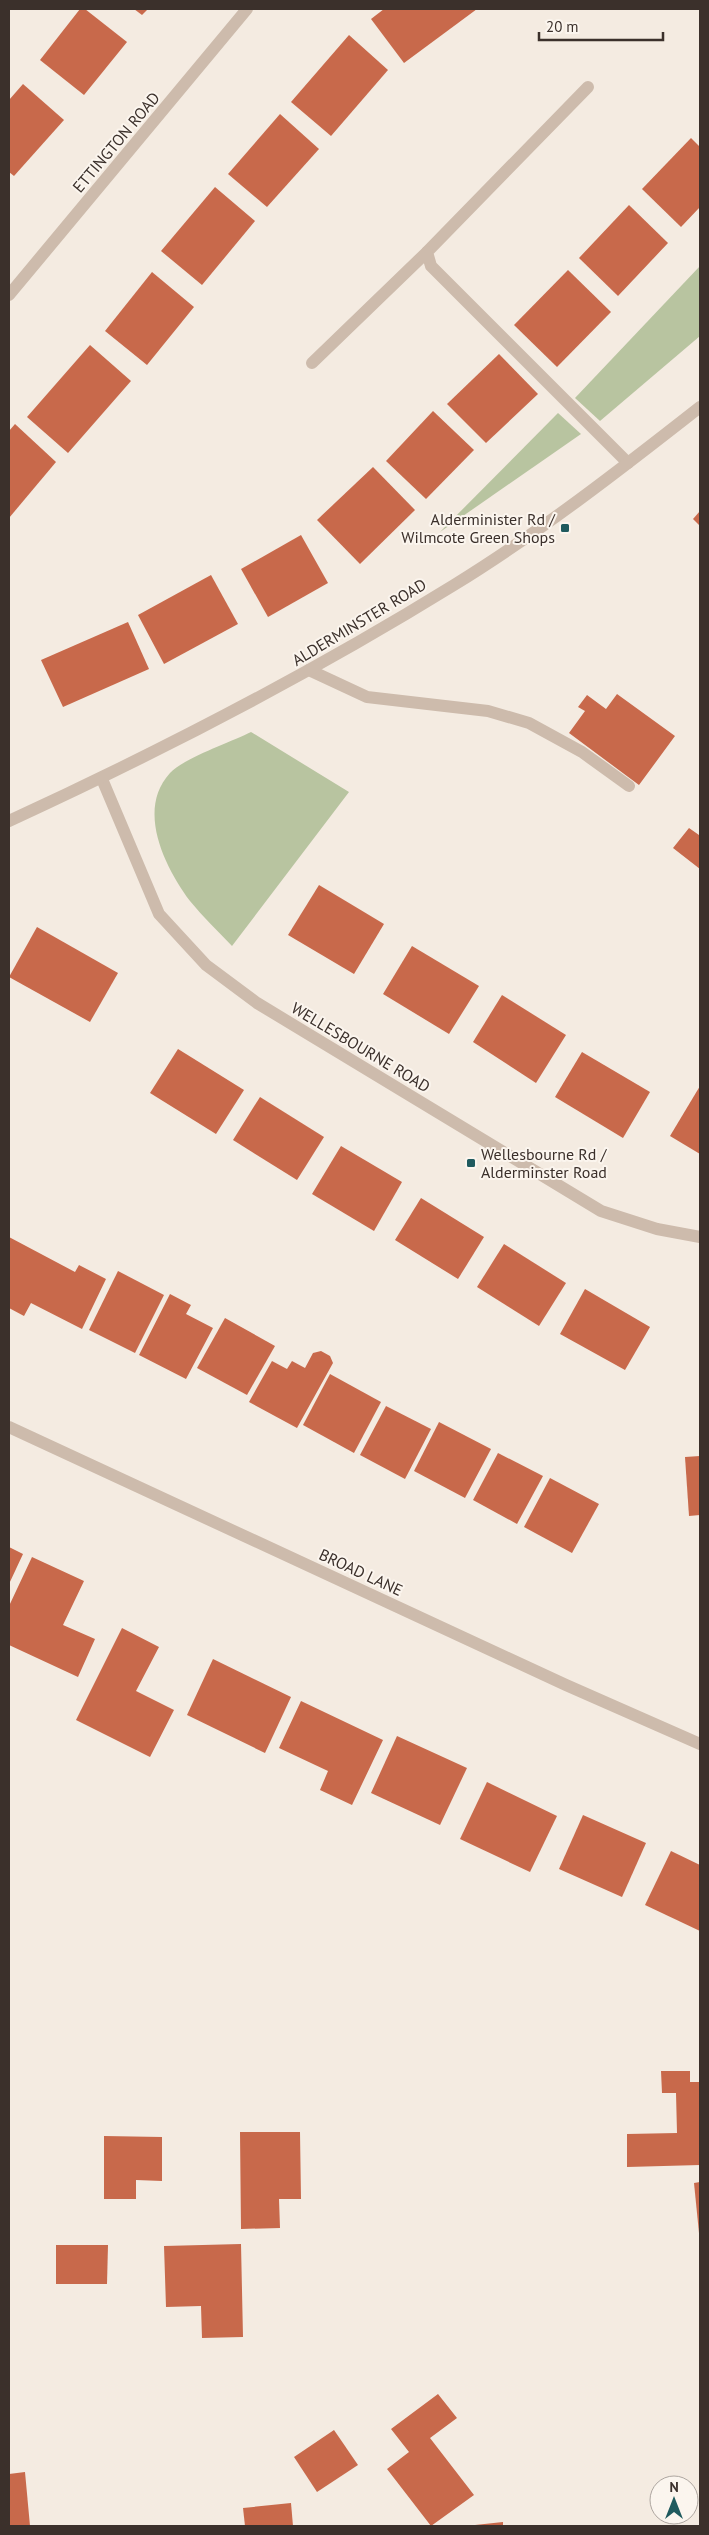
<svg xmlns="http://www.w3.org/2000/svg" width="709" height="2535" viewBox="0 0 709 2535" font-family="'PT Sans',sans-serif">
<rect width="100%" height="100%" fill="#f4ebe1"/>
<!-- green -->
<g fill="#b8c4a0">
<polygon points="700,266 700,336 600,421 575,398"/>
<polygon points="558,413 581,434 440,532"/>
<path d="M251 732 349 792 232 946C218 931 203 917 190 901 165 867 136 810 170 773 184 758 231 742 251 732Z"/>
</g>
<!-- building -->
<g fill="#c8694b">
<polygon points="80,9 85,9 127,42 84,95 40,60"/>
<polygon points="134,9 148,9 142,15"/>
<polygon points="384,9 477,9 404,63 371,19"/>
<polygon points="349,35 388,70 331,136 291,102"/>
<polygon points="23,84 64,120 14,176 9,172 9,100"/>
<polygon points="280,114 319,149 267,207 228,174"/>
<polygon points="691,138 700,147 700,207 681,227 642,189"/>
<polygon points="215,187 255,221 202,285 161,251"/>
<polygon points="629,205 668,243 618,296 579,258"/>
<polygon points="568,270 611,312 557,367 514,325"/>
<polygon points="152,272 194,307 147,365 105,331"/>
<polygon points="90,345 131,381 68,453 27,417"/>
<polygon points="499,354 538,394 486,443 447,404"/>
<polygon points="433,411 474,450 426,499 386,461"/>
<polygon points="15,424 56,462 9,518 9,431"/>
<polygon points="373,467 415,510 360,564 317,520"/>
<polygon points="700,511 700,526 693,519"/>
<polygon points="301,535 328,583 268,617 241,569"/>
<polygon points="211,575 238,624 164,664 138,615"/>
<polygon points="128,622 149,669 63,707 41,660"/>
<polygon points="617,694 675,736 639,785 569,733 585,711 578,707 587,695 606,709"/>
<polygon points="689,828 699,835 700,833 700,869 673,848"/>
<polygon points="319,885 384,924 354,974 288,935"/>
<polygon points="37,927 118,973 90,1022 9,977"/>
<polygon points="412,946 479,986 449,1034 383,994"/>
<polygon points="502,995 566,1035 536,1083 473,1042"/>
<polygon points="178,1049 244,1090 216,1134 150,1093"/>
<polygon points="582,1052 650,1092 623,1138 555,1097"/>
<polygon points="700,1086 700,1154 670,1136"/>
<polygon points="260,1097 324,1137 297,1180 233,1140"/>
<polygon points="341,1146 402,1182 374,1231 312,1194"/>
<polygon points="421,1198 484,1237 458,1279 395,1240"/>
<polygon points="9,1237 75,1272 79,1265 106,1279 82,1329 31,1303 24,1316 9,1308"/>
<polygon points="504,1244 566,1283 539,1326 477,1287"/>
<polygon points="118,1271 164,1295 135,1353 89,1330"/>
<polygon points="585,1289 650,1327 625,1370 560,1334"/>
<polygon points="170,1294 191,1305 186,1314 213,1328 186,1379 139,1355"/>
<polygon points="225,1318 275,1346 247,1395 197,1368"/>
<polygon points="321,1351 330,1356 333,1363 297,1428 249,1402 272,1361 287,1369 292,1361 305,1368 313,1353"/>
<polygon points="330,1374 381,1402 354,1453 303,1425"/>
<polygon points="386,1406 431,1429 405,1479 360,1455"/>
<polygon points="439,1422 491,1449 465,1498 414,1471"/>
<polygon points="498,1453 543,1476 517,1524 473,1500"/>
<polygon points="700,1456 700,1515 689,1516 685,1457"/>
<polygon points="550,1478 599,1504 572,1553 524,1527"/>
<polygon points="9,1547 23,1554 9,1584"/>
<polygon points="32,1557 84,1581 63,1625 95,1639 78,1677 9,1645 9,1606"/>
<polygon points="122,1628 159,1647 136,1691 174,1710 150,1757 76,1720"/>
<polygon points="213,1659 291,1697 265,1753 187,1715"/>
<polygon points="301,1701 383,1740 352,1805 320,1790 328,1771 279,1748"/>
<polygon points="397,1736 467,1768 440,1825 371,1793"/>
<polygon points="487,1782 557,1816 530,1872 460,1839"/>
<polygon points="583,1815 646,1843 622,1897 559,1869"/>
<polygon points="671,1851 700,1865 700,1931 645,1905"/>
<polygon points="661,2071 690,2071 690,2082 700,2082 700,2165 627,2167 627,2134 677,2133 676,2093 662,2093"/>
<polygon points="240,2132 300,2132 301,2199 279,2199 280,2228 241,2229"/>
<polygon points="104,2136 162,2137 162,2181 136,2180 136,2199 104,2199"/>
<polygon points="700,2182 700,2232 699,2233 694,2183"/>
<polygon points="241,2244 243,2337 202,2338 201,2306 166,2307 164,2246"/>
<polygon points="56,2245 108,2245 107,2284 56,2284"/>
<polygon points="438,2394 457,2418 430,2438 474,2495 431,2526 387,2469 409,2452 391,2429"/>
<polygon points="334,2430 358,2465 317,2492 294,2457"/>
<polygon points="25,2472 30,2526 9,2526 9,2474"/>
<polygon points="291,2503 293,2526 245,2526 243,2508"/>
<polygon points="503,2522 503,2526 475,2526 475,2525"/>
</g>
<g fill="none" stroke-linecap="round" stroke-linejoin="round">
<!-- service -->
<g stroke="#cdbbac" stroke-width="12">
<polyline points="588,87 427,252 431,266 628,463"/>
<polyline points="312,363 427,252"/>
<polyline points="309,670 367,697 488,711 529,723 582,752 629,786"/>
</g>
<!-- minor -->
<g stroke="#cdbbac" stroke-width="12">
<polyline points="9,295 247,9"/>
<polyline points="102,779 159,914 206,965 257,1003 601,1211 657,1229 700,1237"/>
</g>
<!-- tertiary -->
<g stroke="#cdbbac" stroke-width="12">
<path d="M9 821C161 751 310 674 454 585 540 532 621 469 700 407"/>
<polyline points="9,1427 566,1685 700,1744"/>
</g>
</g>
<!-- markers -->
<g fill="#1f5a5e" stroke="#fbf5ee" stroke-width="2">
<rect x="560" y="523" width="10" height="10" rx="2.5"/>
<rect x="466" y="1158" width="10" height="10" rx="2.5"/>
</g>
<g text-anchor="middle" stroke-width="4" stroke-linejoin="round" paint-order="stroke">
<!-- street labels -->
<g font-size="16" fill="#3b302b" stroke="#fbf5ee">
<text transform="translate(116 142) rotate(-50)" y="6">ETTINGTON ROAD</text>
<text transform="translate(359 622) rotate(-31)" y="6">ALDERMINSTER ROAD</text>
<text transform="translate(361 1047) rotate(31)" y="6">WELLESBOURNE ROAD</text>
<text transform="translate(361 1572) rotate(25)" y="6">BROAD LANE</text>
</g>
<!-- poi labels -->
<g font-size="16" fill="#3b302b" stroke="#fbf5ee" text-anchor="end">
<text x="555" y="525">Alderminister Rd /<tspan x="555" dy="18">Wilmcote Green Shops</tspan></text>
<text x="481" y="1160" text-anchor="start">Wellesbourne Rd /<tspan x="481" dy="18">Alderminster Road</tspan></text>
</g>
</g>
<!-- border -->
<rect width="709" height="2535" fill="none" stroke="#3b302b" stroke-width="20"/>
<!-- north arrow -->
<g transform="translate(674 2500)"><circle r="24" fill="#fbf5ee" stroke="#aea6a0"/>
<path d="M0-4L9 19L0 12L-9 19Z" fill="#1f5a5e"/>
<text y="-8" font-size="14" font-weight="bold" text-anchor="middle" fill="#3b302b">N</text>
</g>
<!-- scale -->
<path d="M539 32v8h124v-8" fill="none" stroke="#3b302b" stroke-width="2.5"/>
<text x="546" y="32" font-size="15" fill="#3b302b" stroke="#fbf5ee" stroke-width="4" paint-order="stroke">20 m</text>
</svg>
